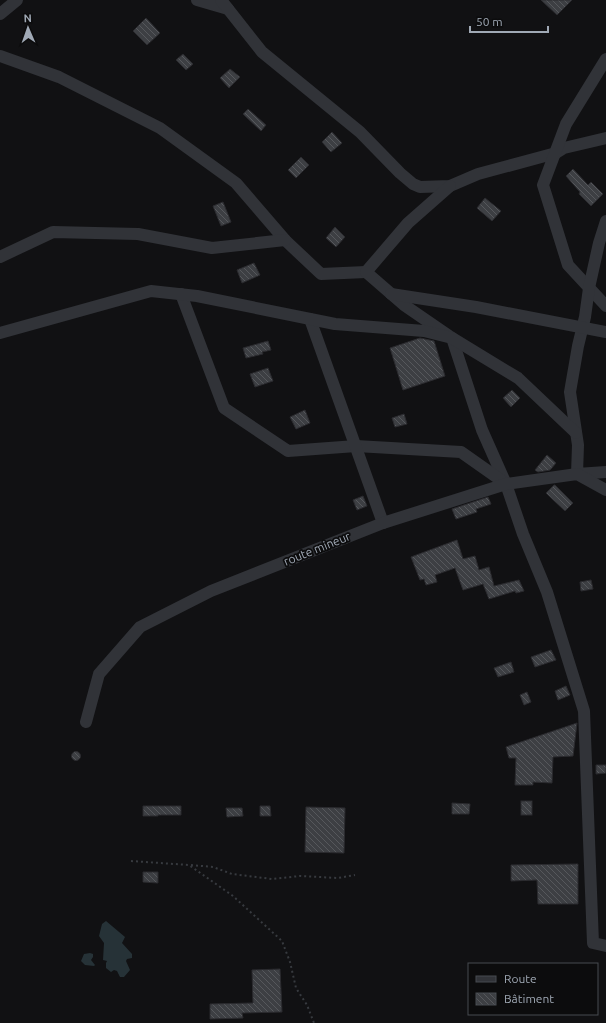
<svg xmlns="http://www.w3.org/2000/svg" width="606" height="1023" viewBox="0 0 606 1023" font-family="Ubuntu,sans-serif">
<defs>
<pattern id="building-back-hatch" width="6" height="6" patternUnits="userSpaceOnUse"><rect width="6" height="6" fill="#3d3f43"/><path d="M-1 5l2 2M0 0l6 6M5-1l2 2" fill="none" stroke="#56585c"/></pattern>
</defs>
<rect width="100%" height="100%" fill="#111113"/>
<!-- water -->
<g fill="#263237">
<polygon points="106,921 125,937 122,943 132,954 132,958 127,959 126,961 130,970 124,977 120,977 117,971 114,970 111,972 106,968 106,963 107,961 103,960 104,943 99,936 102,924"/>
<polygon points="90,953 93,954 93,957 91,960 95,965 94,966 85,965 81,961 84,954"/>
</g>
<!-- building -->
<g fill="url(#building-back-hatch)" stroke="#2b2b2f">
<polygon points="541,0 572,0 557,15"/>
<polygon points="146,18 160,33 147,45 133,31"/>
<polygon points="183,54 193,64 186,70 176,60"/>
<polygon points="230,69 240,77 229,88 220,78"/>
<polygon points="248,109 266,125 261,131 243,114"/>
<polygon points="332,132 342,143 331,152 322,142"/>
<polygon points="301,157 309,165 296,178 288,170"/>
<polygon points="573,169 588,185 591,182 603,194 591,206 579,194 580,192 566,176"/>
<polygon points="485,198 501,211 492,221 477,208"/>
<polygon points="223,202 231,222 221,226 213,206"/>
<polygon points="335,227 345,237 336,247 326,238"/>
<polygon points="254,263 260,275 242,283 237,270"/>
<polygon points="420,338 434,341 445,376 403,390 390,348"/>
<polygon points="268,341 271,350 262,352 263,354 246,358 243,348"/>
<polygon points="268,368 273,381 255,387 250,374"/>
<polygon points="512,390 520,398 511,407 503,398"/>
<polygon points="305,410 310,423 296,429 290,417"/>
<polygon points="404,414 407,424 395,427 392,418"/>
<polygon points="547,455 556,463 550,470 538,472 535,470"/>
<polygon points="554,485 555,485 573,503 565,511 546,493"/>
<polygon points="363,496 367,506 357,510 353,500"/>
<polygon points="488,497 491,504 476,509 477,512 456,519 452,509"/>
<polygon points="457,540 463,559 475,556 479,570 489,567 494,586 519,580 524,591 516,593 515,591 489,599 483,584 463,590 455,568 435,575 437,582 426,585 424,579 420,580 411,557"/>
<polygon points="591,580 593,589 581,591 580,582"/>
<polygon points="551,650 556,660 535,667 531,657"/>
<polygon points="511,662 514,672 498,677 494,668"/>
<polygon points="566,686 570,695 558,700 555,691"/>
<polygon points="527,692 531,702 524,705 520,695"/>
<polygon points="577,723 573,756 553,757 552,783 533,782 533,785 515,785 516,758 509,758 506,747"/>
<circle cx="76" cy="756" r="4.5"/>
<polygon points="596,765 606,765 606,773 596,774"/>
<rect x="521" y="801" width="11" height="14"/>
<polygon points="452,803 470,804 469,814 452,814"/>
<polygon points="143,806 181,806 181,815 158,815 158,816 143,816"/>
<polygon points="260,806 270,806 271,816 260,816"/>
<polygon points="306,807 345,808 344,853 305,852"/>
<polygon points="226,808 242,808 243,816 227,817"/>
<polygon points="578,864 578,904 538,904 537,880 511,881 511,865"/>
<polygon points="143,872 158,872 158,883 143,882"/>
<polygon points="280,969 282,1012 242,1013 243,1018 210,1019 210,1004 253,1003 252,970"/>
</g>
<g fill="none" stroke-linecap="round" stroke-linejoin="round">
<!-- path -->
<g stroke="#373a3f" stroke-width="2" stroke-dasharray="2 3" stroke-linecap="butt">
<polyline points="131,861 189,865 233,896 282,941 290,962 296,988 307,1005 314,1023"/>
<polyline points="191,865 213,867 232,874 272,879 300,876 338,878 355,875"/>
</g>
<!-- street -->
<g stroke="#313338" stroke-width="12">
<polyline points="197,0 228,9"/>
<polyline points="221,0 262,52 360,132 400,173 413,184 420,187 450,186 478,174 556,153 564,148 606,138"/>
<polyline points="0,14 17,0"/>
<polyline points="0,56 59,77 160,128 236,183 285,240 321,274 366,272"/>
<polyline points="606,59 566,124 543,185 568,265 606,306"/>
<polyline points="450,186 408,223 366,272 404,305 452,338 482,430 506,484 523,534 547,592 584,711 593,943 606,946"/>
<polyline points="606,221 599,243 589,288 585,317 578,346 570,392 578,445 577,474 606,472"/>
<polyline points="0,257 53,232 138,234 212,248 285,240"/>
<polyline points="181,294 224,408 288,451 356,446 461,452 505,483"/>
<polyline points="391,294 476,307 606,332"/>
<polyline points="310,319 383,523"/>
<polyline points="0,333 151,291 197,296 335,324 424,331 452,338 518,378 576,433"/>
<polyline points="86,722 99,674 140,627 211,591 383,523 506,484 577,474 606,490"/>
</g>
</g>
<g text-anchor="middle" stroke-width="3.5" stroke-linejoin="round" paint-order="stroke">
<!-- street labels -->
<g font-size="12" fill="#a0a9b5" stroke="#0c0c0d">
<text transform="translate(317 549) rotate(-22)" y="4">route mineur</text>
</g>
</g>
<!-- legend -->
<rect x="468" y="963" width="130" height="52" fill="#0c0c0d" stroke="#474b50"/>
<rect x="476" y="976" width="20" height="6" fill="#313338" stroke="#474b50"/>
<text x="504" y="983" font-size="12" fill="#a0a9b5">Route</text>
<rect x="476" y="993" width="20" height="12" fill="url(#building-back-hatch)" stroke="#474b50"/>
<text x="504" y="1003" font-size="12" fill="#a0a9b5">Bâtiment</text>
<!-- north arrow -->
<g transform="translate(28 28) rotate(358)" stroke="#0c0c0d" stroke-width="3" paint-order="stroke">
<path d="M0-3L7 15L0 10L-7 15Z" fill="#a0a9b5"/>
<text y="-6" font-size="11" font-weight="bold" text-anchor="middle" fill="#a0a9b5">N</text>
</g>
<!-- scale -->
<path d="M470 26v6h78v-6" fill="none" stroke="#a0a9b5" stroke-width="2"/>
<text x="476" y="26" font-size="12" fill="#a0a9b5" stroke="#0c0c0d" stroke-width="3" paint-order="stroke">50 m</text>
</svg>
